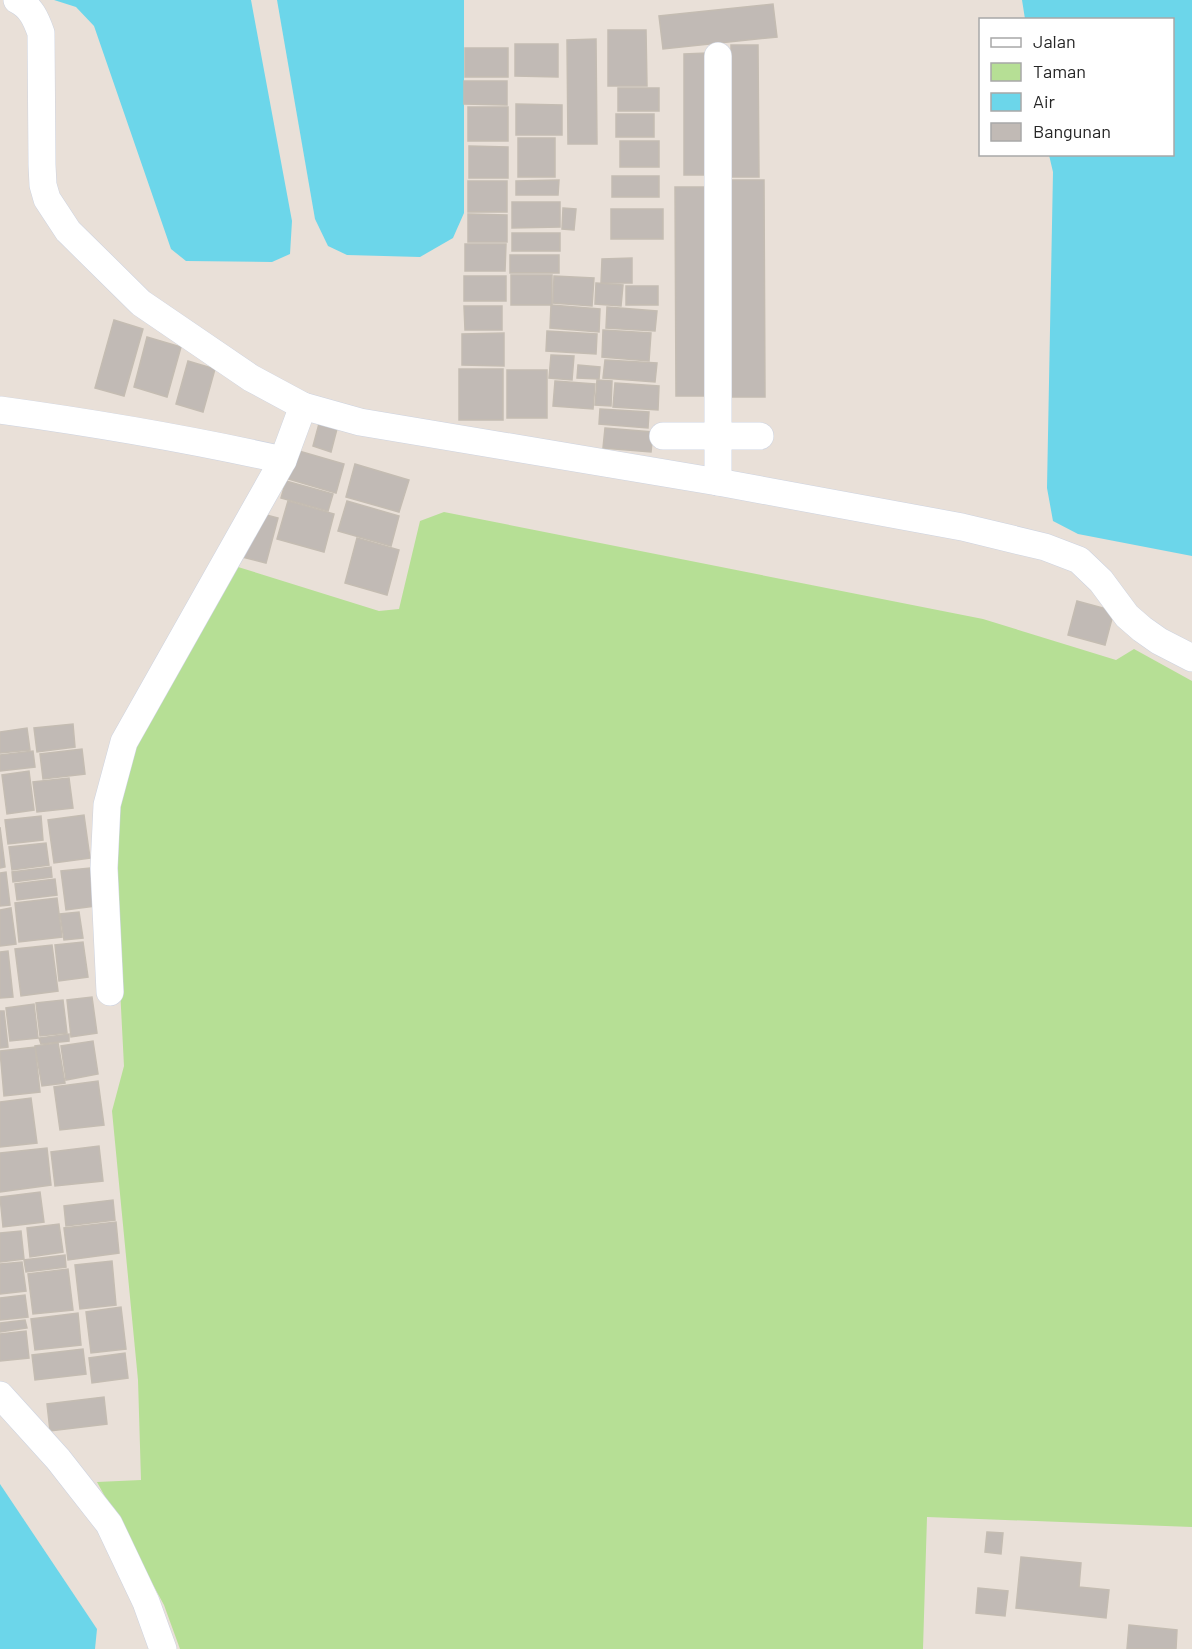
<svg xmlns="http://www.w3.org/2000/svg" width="1192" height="1649" viewBox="0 0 1192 1649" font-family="Barlow,sans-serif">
<rect width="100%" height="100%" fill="#e9e0d8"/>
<!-- green -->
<polygon fill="#b6df95" points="444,512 983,619 1116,660 1134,649 1192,681 1192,1527 927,1517 923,1649 180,1649 164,1605 97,1482 141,1480 138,1380 112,1111 124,1066 112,834 124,776 147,721 238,567 379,611 399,609 420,521"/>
<!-- water -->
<g fill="#6cd6ea">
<polygon points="54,0 251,0 292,221 290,254 272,262 186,261 171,249 94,26 76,7"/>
<polygon points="277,0 464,0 464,213 453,238 420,257 347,255 328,246 315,219"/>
<polygon points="1022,0 1192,0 1192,556 1078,534 1053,521 1047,488 1053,172 1049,155 1172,154 1172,20 1025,19"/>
<polygon points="0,1484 97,1629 95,1649 0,1649"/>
</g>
<!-- building -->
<g fill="#c1bab5" stroke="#c4bcb2" stroke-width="1.5">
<polygon points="773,4 777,37 663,49 659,16"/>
<polygon points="608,30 646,30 647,86 608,86"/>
<polygon points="596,39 597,144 568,144 567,40"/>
<polygon points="515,44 558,44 558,77 515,76"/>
<polygon points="731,45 758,45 759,177 731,177"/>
<rect x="465" y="48" width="43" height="29"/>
<polygon points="707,53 707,175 684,175 684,54"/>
<polygon points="464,81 507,81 507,105 464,104"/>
<rect x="618" y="88" width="41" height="23"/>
<polygon points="516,104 562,105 562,135 516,135"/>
<rect x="468" y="107" width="40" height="34"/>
<rect x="616" y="114" width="38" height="23"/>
<rect x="518" y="138" width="37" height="39"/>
<rect x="620" y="141" width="39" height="26"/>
<polygon points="469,146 508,147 508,178 469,178"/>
<rect x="612" y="176" width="47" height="21"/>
<polygon points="559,180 558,195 516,195 516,181"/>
<polygon points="726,180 764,180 765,397 728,397"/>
<rect x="468" y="181" width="39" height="31"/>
<polygon points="675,187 711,187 712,396 676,396"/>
<polygon points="512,202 560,202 560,227 512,228"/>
<polygon points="563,208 576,209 574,230 562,229"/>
<rect x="611" y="209" width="52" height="30"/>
<polygon points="468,214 507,215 507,242 468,242"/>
<rect x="512" y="233" width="48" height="18"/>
<polygon points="465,244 506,244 505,271 465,271"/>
<rect x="510" y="255" width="49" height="18"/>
<polygon points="632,258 632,283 601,283 602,259"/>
<rect x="511" y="275" width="41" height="30"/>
<rect x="464" y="276" width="42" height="25"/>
<polygon points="554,276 594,278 592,306 553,303"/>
<polygon points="596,283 623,285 621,306 595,304"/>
<rect x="626" y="286" width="32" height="19"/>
<polygon points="551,305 600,309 599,332 550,328"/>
<polygon points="464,306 502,306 502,330 465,330"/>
<polygon points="607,307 657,311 655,331 606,328"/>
<polygon points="114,320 143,329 124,396 95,388"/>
<polygon points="603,330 651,333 649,361 602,357"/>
<polygon points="547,331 597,334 596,354 546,351"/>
<polygon points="504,333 504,366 462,365 462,334"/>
<polygon points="147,337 181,347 167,397 134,387"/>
<polygon points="551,355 574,356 572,380 549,378"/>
<polygon points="605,360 657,363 655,382 603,378"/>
<polygon points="188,361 215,369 203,412 176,404"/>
<polygon points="578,365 600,367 599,379 577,378"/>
<rect x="459" y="369" width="44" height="51"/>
<rect x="507" y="370" width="40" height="48"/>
<polygon points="597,380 612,381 611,406 595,405"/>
<polygon points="555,381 595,384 593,409 553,406"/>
<polygon points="615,383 659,386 658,410 613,407"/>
<polygon points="600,409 649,412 648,428 599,424"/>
<polygon points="320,420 338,425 331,452 313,446"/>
<polygon points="605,428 653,432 651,452 603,448"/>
<polygon points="292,449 344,464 336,493 285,478"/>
<polygon points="355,464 409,480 399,512 346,497"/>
<polygon points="286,481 333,494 328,511 281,498"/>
<polygon points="288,501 334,514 324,552 277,539"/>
<polygon points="347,501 399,516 391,546 338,531"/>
<polygon points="255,512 278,518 266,563 242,557"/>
<polygon points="357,538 399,550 387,595 345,583"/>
<polygon points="1077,601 1114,611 1105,645 1068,635"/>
<polygon points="73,724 75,747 37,752 34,728"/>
<polygon points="27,728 30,750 0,753 0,732"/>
<polygon points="82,749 85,774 43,779 40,754"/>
<polygon points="33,751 35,767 0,771 0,755"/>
<polygon points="29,771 34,810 7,814 2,775"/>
<polygon points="69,778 73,808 37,812 33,782"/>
<polygon points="84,815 90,858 54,863 48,820"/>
<polygon points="41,816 43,840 8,844 5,820"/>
<polygon points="0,827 5,867 0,868"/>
<polygon points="46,843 49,865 12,870 9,847"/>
<polygon points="51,867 52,877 13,882 12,872"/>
<polygon points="90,868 95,906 66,910 61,871"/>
<polygon points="6,872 10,905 0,906 0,873"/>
<polygon points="55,879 57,895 17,900 15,884"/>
<polygon points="57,898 62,937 19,942 15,903"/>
<polygon points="11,908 16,944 0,946 0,910"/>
<polygon points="79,912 83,938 64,940 60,914"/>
<polygon points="83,942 88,977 59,981 55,945"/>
<polygon points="52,945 58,991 21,996 15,949"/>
<polygon points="8,951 13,997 0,998 0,952"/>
<polygon points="92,997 97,1033 71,1037 67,1000"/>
<polygon points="63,1000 67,1033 40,1036 36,1003"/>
<polygon points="34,1004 38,1038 10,1041 6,1008"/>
<polygon points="0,1011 4,1011 8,1047 0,1048"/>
<polygon points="69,1034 69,1041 41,1044 39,1038"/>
<polygon points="93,1041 98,1074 66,1080 61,1046"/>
<polygon points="58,1043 65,1083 42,1086 35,1046"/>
<polygon points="35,1047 40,1092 4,1096 0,1051"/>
<polygon points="98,1081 104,1125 60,1130 54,1087"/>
<polygon points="31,1098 37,1143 0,1147 0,1102"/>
<polygon points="99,1146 103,1181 55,1186 51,1152"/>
<polygon points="47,1148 51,1185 0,1192 0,1153"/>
<polygon points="40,1192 44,1222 3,1227 0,1197"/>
<polygon points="113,1200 115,1220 66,1226 64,1206"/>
<polygon points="116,1222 119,1253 68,1260 64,1228"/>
<polygon points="59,1224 63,1252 30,1257 27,1228"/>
<polygon points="21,1231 24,1259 0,1262 0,1233"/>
<polygon points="65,1255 66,1267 26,1272 24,1260"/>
<polygon points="112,1261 116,1305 80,1309 75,1265"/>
<polygon points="22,1262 26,1291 0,1294 0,1264"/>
<polygon points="68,1269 73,1310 33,1314 28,1274"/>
<polygon points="25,1295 28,1317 0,1320 0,1298"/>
<polygon points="121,1307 126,1349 91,1353 86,1312"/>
<polygon points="78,1313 81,1345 35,1350 31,1319"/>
<polygon points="25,1320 27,1328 0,1332 0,1323"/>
<polygon points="26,1331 29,1358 0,1361 0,1334"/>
<polygon points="83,1349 86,1374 35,1380 32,1355"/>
<polygon points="125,1353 128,1378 92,1383 89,1358"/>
<polygon points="104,1397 107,1424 50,1431 47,1404"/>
<polygon points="987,1532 1003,1533 1001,1554 985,1552"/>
<polygon points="1021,1557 1081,1563 1079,1587 1109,1590 1106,1618 1016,1608"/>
<polygon points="978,1588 1008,1591 1005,1616 976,1613"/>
<polygon points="1129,1625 1177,1630 1176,1649 1127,1649"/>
</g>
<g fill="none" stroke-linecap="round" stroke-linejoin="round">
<!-- street casing -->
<g stroke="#cdd3e0" stroke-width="28">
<g id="street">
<path d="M17 0C31 7 36 19 41 33L42 165 43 185 47 199 68 231 141 303 251 378 303 406 360 422 718 482 962 527 1045 547 1079 560 1101 581 1127 616 1142 629 1159 641 1192 658"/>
<path d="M0 410C95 423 189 439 283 460"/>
<polyline points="663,436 760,436"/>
<polyline points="718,482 718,56"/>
<polyline points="110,992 104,868 107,805 124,742 283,460 303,406"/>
<polyline points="0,1395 58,1459 109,1524 146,1602 163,1649"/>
</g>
</g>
<!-- street -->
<use href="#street" stroke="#fff" stroke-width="27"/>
</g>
<!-- legend -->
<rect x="979" y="18" width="195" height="138" fill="#ffffff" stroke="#a8a8a8" stroke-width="1.5"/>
<rect x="991" y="38" width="30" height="9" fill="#ffffff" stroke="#a8a8a8" stroke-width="1.5"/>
<text x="1033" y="48" font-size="18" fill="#262626">Jalan</text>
<rect x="991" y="63" width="30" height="18" fill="#b6df95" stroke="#a8a8a8" stroke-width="1.5"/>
<text x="1033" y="78" font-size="18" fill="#262626">Taman</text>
<rect x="991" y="93" width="30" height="18" fill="#6cd6ea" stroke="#a8a8a8" stroke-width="1.5"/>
<text x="1033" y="108" font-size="18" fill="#262626">Air</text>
<rect x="991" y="123" width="30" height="18" fill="#c1bab5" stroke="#a8a8a8" stroke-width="1.5"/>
<text x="1033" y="138" font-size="18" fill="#262626">Bangunan</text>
</svg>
